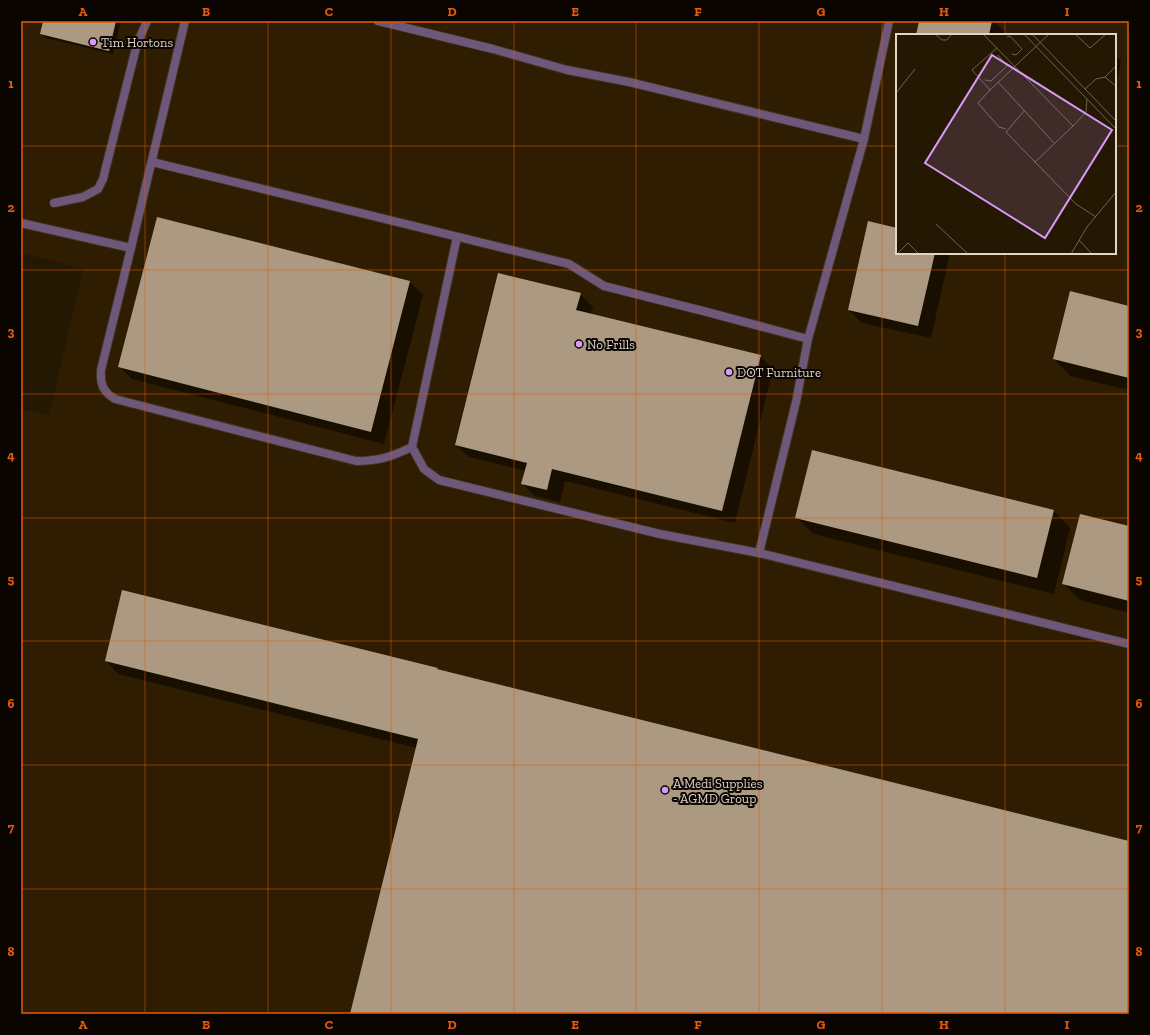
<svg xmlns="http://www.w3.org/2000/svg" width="1150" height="1035" viewBox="0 0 1150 1035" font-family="'Zilla Slab',serif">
<rect width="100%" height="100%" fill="#251803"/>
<!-- built -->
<path fill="#2e1d01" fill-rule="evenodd" d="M21 21H1116L1129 24V1014H21V409L49 415 83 269 21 253ZM897 35H1115V253H897Z"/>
<!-- shadow -->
<g fill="#0007">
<polygon points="44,21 121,21 113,54 45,38 41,34"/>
<polygon points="920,21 994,21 1005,32 1004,35 917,35"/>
<polygon points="1115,55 1121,61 1115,88"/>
<polygon points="158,218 410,282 423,295 384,444 132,379 120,367"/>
<polygon points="897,229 897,253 950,253 931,338 862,323 849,310"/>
<polygon points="580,294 593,307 591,314 760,356 773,369 735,523 565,481 560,502 535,496 523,484 526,471 469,457 456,445"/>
<polygon points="1129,307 1129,390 1070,376 1054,359"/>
<polygon points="1054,511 1070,528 1054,594 813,534 796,517"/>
<polygon points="1129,527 1129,613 1080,600 1063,583"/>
<polygon points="106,661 437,669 439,671 1129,842 1129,1014 351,1014 417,748 118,674"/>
</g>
<!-- building -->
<g fill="#ab9981">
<polygon points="43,21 116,21 109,51 40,34"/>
<polygon points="919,21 992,21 989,35 916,35"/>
<polygon points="157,217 410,281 371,432 118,367"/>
<polygon points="868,221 897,228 897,253 935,253 918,326 848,310"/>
<polygon points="498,273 581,293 576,310 761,355 722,511 552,469 547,490 521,484 527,463 455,445"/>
<polygon points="1070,291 1129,306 1129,378 1053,359"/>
<polygon points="812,450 1054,510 1037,578 795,518"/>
<polygon points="1080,514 1129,526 1129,601 1062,584"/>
<polygon points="122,590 438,668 437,669 1129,841 1129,1014 350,1014 418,739 105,661"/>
</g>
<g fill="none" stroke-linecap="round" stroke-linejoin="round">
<!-- service casing -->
<g stroke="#3f321f" stroke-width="10">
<g id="service">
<polyline points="378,21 493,49 567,70 629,82 864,139 808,339 796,402 759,553 1129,644"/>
<polyline points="864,139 889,21"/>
<polyline points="152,162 569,264 604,286 707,312 808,339"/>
<polyline points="54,203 83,197 98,189 103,179 137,44 147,21"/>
<polyline points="21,223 131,248 185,21"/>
<polyline points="457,237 412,447 424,469 439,480 660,534 759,553"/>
<path d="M131 248 101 370C100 384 103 392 115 399L356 461C379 461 391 457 412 447"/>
</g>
</g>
<!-- service -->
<use href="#service" stroke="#6e587a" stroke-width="8"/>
</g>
<!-- grid -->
<path fill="none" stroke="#e8590c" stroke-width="1" stroke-opacity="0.55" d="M145 21V1014M268 21V1014M391 21V1014M514 21V1014M636 21V1014M759 21V1014M882 21V1014M1005 21V35M21 146H897M1115 146H1129M1005 253V1014M21 270H1129M21 394H1129M21 518H1129M21 641H1129M21 765H1129M21 889H1129"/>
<!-- markers -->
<g fill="#d89af8" stroke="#0a0501" stroke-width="1.5">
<circle cx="93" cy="42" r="4"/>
<circle cx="579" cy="344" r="4"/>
<circle cx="729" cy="372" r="4"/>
<circle cx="665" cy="790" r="4"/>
</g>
<g text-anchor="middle" stroke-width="4" stroke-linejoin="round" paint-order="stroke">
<!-- poi labels -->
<g font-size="13" fill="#dfd5c9" stroke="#0a0501" text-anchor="start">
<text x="101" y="47">Tim Hortons</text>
<text x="587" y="349">No Frills</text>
<text x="737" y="377">DOT Furniture</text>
<text x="673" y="788">A Medi Supplies<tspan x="673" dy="15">- AGMD Group</tspan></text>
</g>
</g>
<!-- overview -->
<g transform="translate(896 34)">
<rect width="220" height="220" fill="#251803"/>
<path fill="none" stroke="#6f6452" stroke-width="1" d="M39 0 46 6H51L56 0M87 0 177 92 139 128 180 170 200 183M128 0 220 95M136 0 220 87M179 0 194 14 210 0M111 3 114 2 126 15 120 21 116 20M101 14 76 36 94 56 153 0M220 32 209 43 220 52M89 46 95 47 111 32 102 21M102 48 158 109M189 55 200 45 209 43M94 56 82 69 103 93 110 95M0 59 19 35M129 76 110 98 139 128M177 92 190 78 191 65M40 190 72 220M183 206 196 220M1 220 12 209 23 220M175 220 191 193 220 158"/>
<path fill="#d89af8" fill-opacity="0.15" stroke="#d89af8" stroke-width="2" d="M96 21 216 96 149 204 29 129Z"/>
<rect width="220" height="220" fill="none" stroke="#dfd5c9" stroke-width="2"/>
</g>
<!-- border -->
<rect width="1150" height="1035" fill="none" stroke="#0a0501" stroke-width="44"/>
<rect x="22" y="22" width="1106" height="991" fill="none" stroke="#e8590c" stroke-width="1.5"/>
<g font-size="13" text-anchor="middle" font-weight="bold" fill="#e8590c">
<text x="83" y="16">A</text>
<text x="206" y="16">B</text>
<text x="329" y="16">C</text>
<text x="452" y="16">D</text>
<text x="575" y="16">E</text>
<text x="698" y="16">F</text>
<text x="821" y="16">G</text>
<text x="944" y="16">H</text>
<text x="1067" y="16">I</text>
<text x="11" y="88">1</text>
<text x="1139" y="88">1</text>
<text x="11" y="212">2</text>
<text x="1139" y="212">2</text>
<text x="11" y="336">3</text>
<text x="1139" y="336">3</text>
<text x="11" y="460">4</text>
<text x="1139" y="460">4</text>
<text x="11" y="584">5</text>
<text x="1139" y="584">5</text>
<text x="11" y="708">6</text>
<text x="1139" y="708">6</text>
<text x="11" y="832">7</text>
<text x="1139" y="832">7</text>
<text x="11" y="956">8</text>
<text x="1139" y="956">8</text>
<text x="83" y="1029">A</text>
<text x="206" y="1029">B</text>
<text x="329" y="1029">C</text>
<text x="452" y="1029">D</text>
<text x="575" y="1029">E</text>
<text x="698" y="1029">F</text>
<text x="821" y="1029">G</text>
<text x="944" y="1029">H</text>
<text x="1067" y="1029">I</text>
</g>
</svg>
